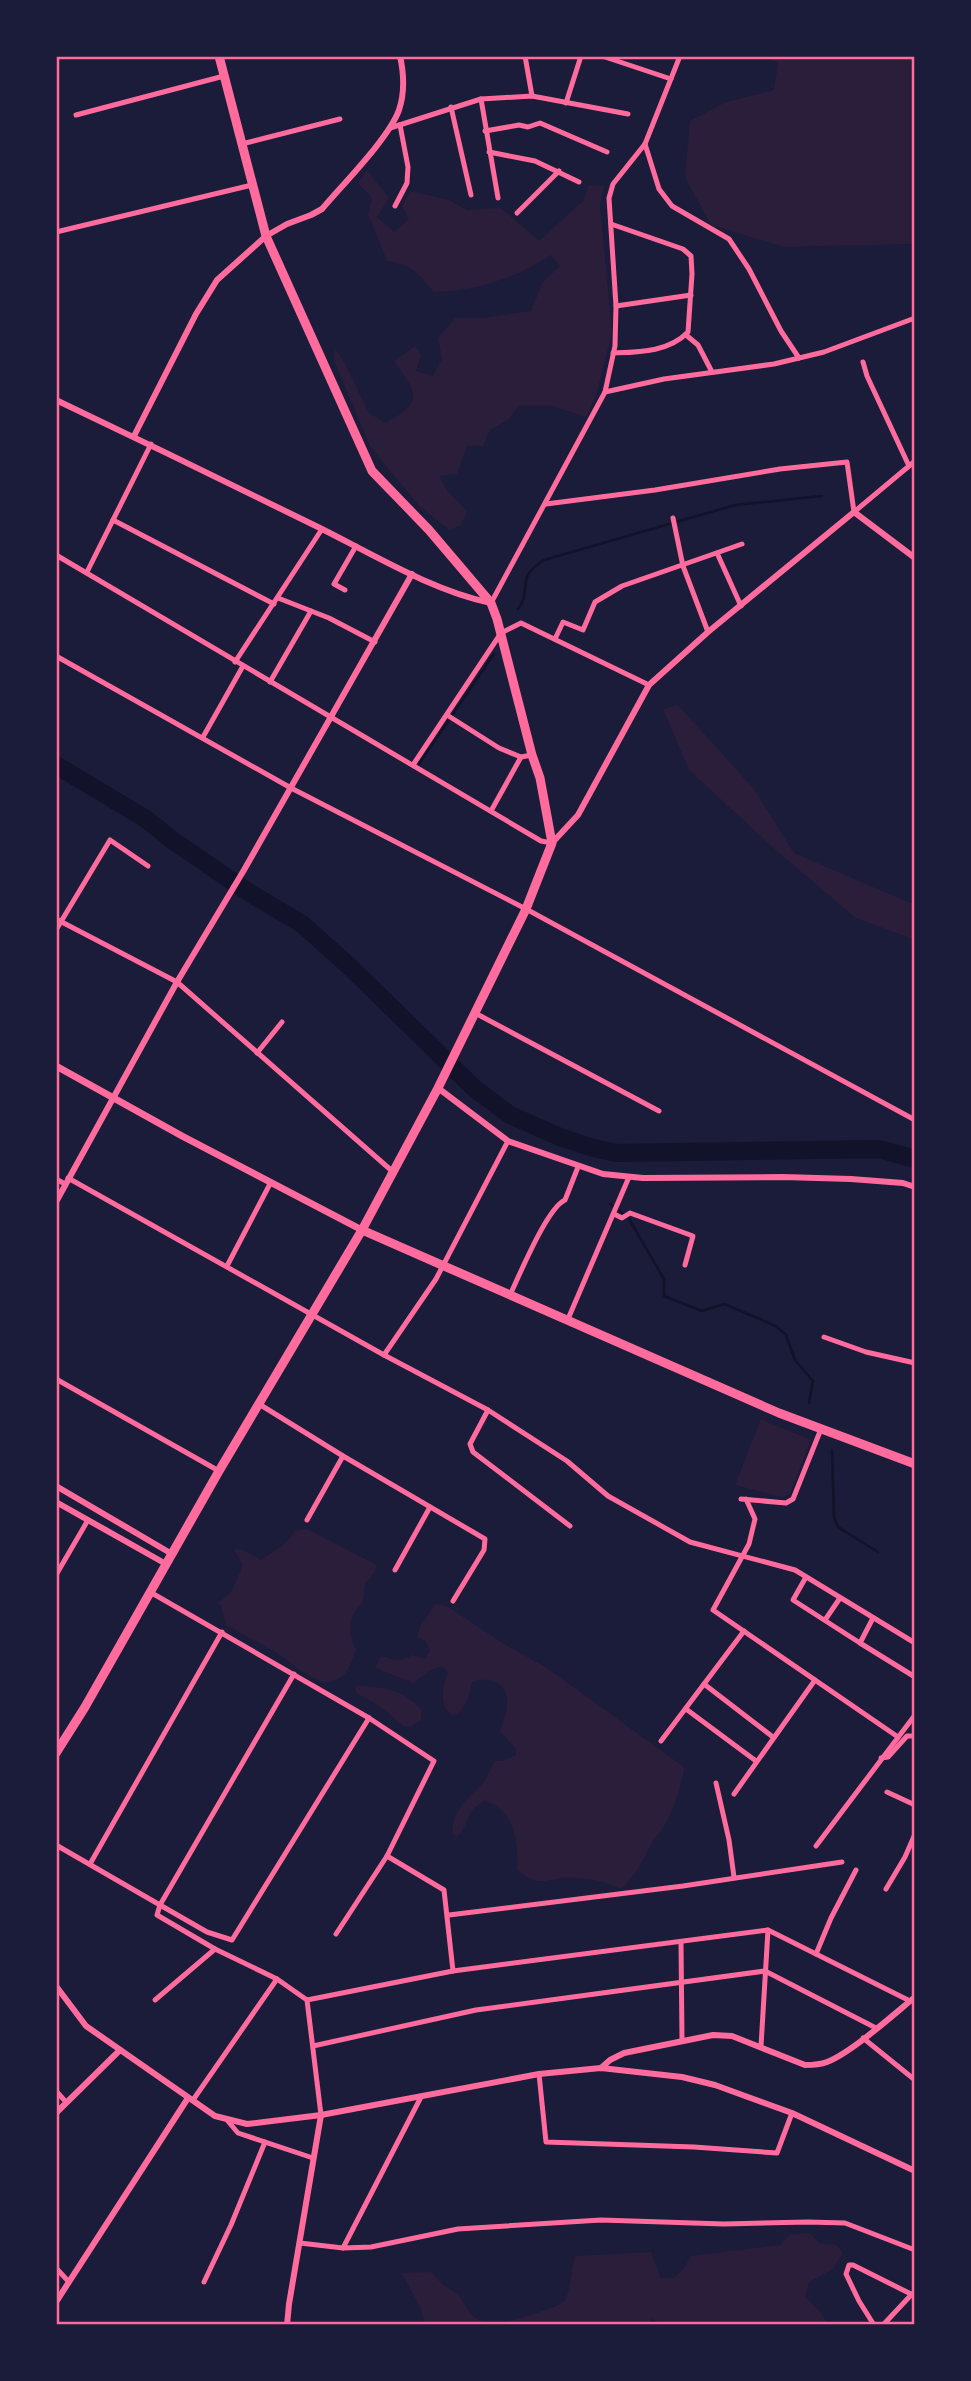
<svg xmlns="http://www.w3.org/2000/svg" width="971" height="2381" viewBox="0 0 971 2381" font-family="'Noto Sans',sans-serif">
<rect width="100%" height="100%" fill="#1b1b3a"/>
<!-- green -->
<g fill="#2a1e3b">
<polygon points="763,56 915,56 915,241 910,244 784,247 711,225 685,177 690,121 726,102 774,90 778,63"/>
<path d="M367 170 389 198 377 217 394 232 409 219 402 206 410 191 449 200 467 210 501 208 539 241 583 201 589 185 604 186 600 205 612 333 596 396 586 417 552 406H519L508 420 490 430 483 446H467L457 474 439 476 448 492 467 511 461 525 450 530 420 507 370 446 334 360 335 349 343 360 369 413 386 423C427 400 415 392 394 361L415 346 421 355 416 371 433 376 442 359 438 338 455 318H482L531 311 542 283 560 266 551 255C516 278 477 291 434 292 417 273 413 265 387 261L368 214 372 198 358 183Z"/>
<polygon points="678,705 754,789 794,853 915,905 915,940 856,918 779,853 689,770 663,709"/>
<polygon points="761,1419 811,1440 790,1494 782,1497 735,1485"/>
<path d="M307 1529 377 1565 375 1572 365 1584 363 1602C348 1617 347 1631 356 1650 348 1671 347 1679 324 1683L301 1671 279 1654 226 1625 221 1606 218 1603 232 1591 243 1565 234 1550 241 1549 261 1560 286 1543 295 1531Z"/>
<path d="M435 1604 447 1606 504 1644 544 1666 684 1767C683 1781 673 1813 665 1825 661 1832 655 1837 652 1843 642 1862 637 1874 621 1889 605 1881 589 1878 571 1878 545 1877 541 1890 517 1870 519 1843 514 1808 484 1801 462 1814 472 1822 457 1837L452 1834 454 1818 463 1803 484 1782 495 1761H502L516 1755V1749L500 1731C502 1722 507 1713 507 1704 509 1682 489 1676 472 1682 469 1696 467 1709 453 1716 438 1705 442 1687 448 1672L442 1666 429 1671 414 1683 375 1668 381 1656C392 1660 402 1662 412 1655L425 1659 430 1650 426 1641 417 1638 420 1627Z"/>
<path d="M357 1685C388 1689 398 1687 421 1709V1720L411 1727 403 1726 385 1710 357 1693 355 1689Z"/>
<path d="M810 2233 819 2243 836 2245 843 2252 833 2269 809 2282 805 2297 821 2313 828 2325H709L704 2322 701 2325H664L652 2319 646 2325H497C510 2320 559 2309 565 2300 570 2291 572 2266 575 2256L651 2252 661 2278H674L684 2268 691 2256 780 2245 790 2234Z"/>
<polygon points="431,2272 443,2285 458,2294 472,2316 489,2325 425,2325 421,2309 402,2273"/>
</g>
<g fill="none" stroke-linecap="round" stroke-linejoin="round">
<!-- stream -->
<g stroke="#12122b" stroke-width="2.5">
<path d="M518 609C533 590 514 578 544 560L735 505 822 496"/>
<polyline points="419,764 494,654"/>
<polyline points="610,1204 628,1217 664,1279 664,1296 702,1311 724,1304 776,1326 786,1335 795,1360 813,1381 809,1403"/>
<polyline points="832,1450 834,1517 838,1527 878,1552"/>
</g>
<!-- river -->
<polyline stroke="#12122b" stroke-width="18" points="56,765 146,819 172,840 248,892 302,924 349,966 474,1088 510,1115 560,1137 590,1147 616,1153 879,1149 915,1159"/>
<!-- minor -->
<g stroke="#ff6b9d" stroke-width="5">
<polyline points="525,56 532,96"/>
<polyline points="602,56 671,79"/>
<polyline points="481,99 498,198"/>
<polyline points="566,103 581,56"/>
<polyline points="451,107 471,195"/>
<polyline points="76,115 224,76"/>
<polyline points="390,128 481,99 532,96 628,114"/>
<polyline points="485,131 519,125 528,127 540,123 607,152"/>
<polyline points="242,144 340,119"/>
<polyline points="645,144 659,189 672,206 729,239 749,269 781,331 799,358"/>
<polyline points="489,152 535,161 579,182"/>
<polyline points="395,206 407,183 408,167 400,125"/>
<polyline points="517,213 559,171"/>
<path d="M611 224 683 249 691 256 692 274 688 332C669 352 639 352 613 353"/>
<polyline points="56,232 252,185"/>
<polyline points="616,306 691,295"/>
<polyline points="686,335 698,345 712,372"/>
<polyline points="863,362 867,376 909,466"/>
<polyline points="605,392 664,379 774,364 824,352 915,318"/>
<polyline points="546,504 655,490 780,469 847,462 854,512"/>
<polyline points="854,512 915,461"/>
<polyline points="673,518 683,566 708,632"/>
<polyline points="113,520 274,604"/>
<polyline points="717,553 741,606"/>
<polyline points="56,555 541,841 552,843"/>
<polyline points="87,572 151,444"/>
<polyline points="345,590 334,584 356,546"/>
<polyline points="278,598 329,618 375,642"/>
<polyline points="491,603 605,392 615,346 616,306 609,198 613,184 645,144 680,56"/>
<polyline points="555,639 563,622 583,630 595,602 622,586 742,544"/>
<polyline points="56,656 291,788 526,909 915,1120"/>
<polyline points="235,662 322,529"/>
<polyline points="270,682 311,611"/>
<polyline points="447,715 499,748 521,757 532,755"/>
<polyline points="203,737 243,666"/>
<polyline points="413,765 501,633 521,623 649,685"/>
<polyline points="491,811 521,757"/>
<polyline points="56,919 177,982 392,1171"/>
<polyline points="56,930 110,840 148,866"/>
<polyline points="475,1013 659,1111"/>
<polyline points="257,1053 282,1022"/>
<polyline points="68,1178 384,1355 488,1410 567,1461 608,1496 690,1542 795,1570 915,1643"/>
<polyline points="56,1179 65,1184"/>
<polyline points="614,1214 622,1218 630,1213 693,1236 685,1265"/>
<polyline points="227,1266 271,1182"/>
<path d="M510 1295C520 1274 547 1208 565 1200L578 1167"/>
<polyline points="568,1319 629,1177"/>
<polyline points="824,1337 866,1352 915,1363"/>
<polyline points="384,1355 436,1279 508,1141"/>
<polyline points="56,1379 219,1471"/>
<polyline points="259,1404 343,1456 485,1539 484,1550 453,1601"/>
<polyline points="488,1410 470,1444 473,1452 570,1526"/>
<polyline points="741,1499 786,1503 793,1499 821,1429"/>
<polyline points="746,1499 755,1519 749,1544 713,1610 898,1737"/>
<polyline points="307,1520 343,1456"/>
<polyline points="395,1570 430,1507"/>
<polyline points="56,1575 88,1520"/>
<polyline points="806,1577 793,1600 860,1643"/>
<polyline points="150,1592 369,1718 434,1761 387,1856 336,1934"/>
<polyline points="873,1618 860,1643 915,1677"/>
<polyline points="825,1620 840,1598"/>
<polyline points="294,1674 160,1905 207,1932 232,1940 369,1718"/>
<polyline points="704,1684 773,1737"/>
<polyline points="686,1709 756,1761"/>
<polyline points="661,1741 744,1631"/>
<polyline points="881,1758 888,1757 907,1736 915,1736"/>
<polyline points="716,1783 729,1840 734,1877"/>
<polyline points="887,1792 915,1805"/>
<polyline points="734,1794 815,1680"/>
<polyline points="56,1845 160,1905 157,1915 215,1949 277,1979 307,2000 321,2115"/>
<polyline points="816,1846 915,1715"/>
<polyline points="387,1856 444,1890 453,1971"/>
<polyline points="90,1864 222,1632"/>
<polyline points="886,1889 905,1857 915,1834"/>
<polyline points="449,1915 683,1886 842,1862"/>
<polyline points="681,1942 682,2040"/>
<polyline points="816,1954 831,1918 856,1870"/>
<polyline points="155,2000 215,1949"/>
<polyline points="307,2000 453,1971 768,1930 910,2001"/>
<polyline points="863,2038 915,2080"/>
<polyline points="313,2046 476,2010 765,1971 876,2028"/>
<polyline points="761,2046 768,1930"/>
<polyline points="539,2074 546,2142 694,2147 777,2153 792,2113"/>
<polyline points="56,2091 66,2102"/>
<polyline points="193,2100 277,1979"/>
<polyline points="227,2120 238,2133 313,2158"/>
<polyline points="300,2243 343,2248 371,2247 458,2229 601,2220 724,2224 808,2222 845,2223 915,2250"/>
<polyline points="343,2248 421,2097"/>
<polyline points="56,2268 69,2282"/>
<polyline points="204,2282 231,2225 265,2142"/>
<polyline points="874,2325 859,2301 846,2274 849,2265 853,2265 915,2296"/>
<polyline points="883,2325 912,2294"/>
</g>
<!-- tertiary -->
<g stroke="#ff6b9d" stroke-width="6">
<path d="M56 400C144 442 233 485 320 528 374 555 433 591 491 603"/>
<path d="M134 436 196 314 217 280 266 236 287 224 311 215 322 209C343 184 389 138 399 110 405 92 404 74 400 56"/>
<polyline points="552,843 578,815 649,685 708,632 854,512 915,558"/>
<polyline points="438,1088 508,1141 603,1174 643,1178 783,1177 851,1179 903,1183 915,1187"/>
<polyline points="56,1202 177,982 244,870 412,574"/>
<polyline points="56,1486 172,1554"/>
<polyline points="56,1502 166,1564"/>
<polyline points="56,1986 86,2026 215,2116 247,2124 321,2115 539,2074 601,2068 682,2077 715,2085 792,2113 915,2171"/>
<path d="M601 2068 610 2060 624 2053 713 2035 732 2036 805 2065C813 2065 819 2065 827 2062 852 2052 893 2015 915 1997"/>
<polyline points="56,2113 120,2050"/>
<polyline points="56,2302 188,2098"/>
<polyline points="287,2325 289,2304 321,2115"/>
</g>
<!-- secondary -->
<polyline stroke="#ff6b9d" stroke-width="7" points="56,1066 182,1136 362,1230"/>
<!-- trunk -->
<g stroke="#ff6b9d" stroke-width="9">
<polyline points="362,1230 779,1413 915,1464"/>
<polyline points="56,1753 85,1707 219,1471 362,1230 438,1088 526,909 552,843 540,778 532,755 497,619 491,603 429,530 372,471 266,236 219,56"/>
</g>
<!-- rail -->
<polyline stroke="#a44b75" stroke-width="2.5" points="56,498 56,562"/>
</g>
<!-- border -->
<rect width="971" height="2381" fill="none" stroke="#1b1b3a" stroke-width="116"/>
<rect x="58" y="58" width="855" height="2265" fill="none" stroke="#ff6b9d" stroke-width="2.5"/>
</svg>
